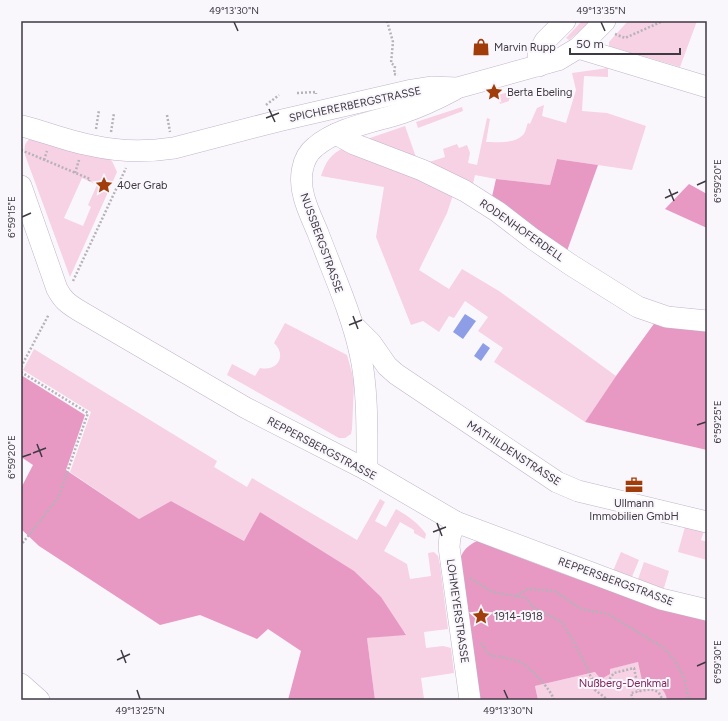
<svg xmlns="http://www.w3.org/2000/svg" width="728" height="721" viewBox="0 0 728 721" font-family="Figtree,sans-serif">
<rect width="100%" height="100%" fill="#faf7fc"/>
<!-- green -->
<g fill="#f7d1e4" fill-rule="evenodd">
<polygon points="582,21 592,21 569,40 566,38"/>
<polygon points="628,21 697,21 680,67 609,46 609,42"/>
<path d="M608 68V77L584 76 582 111 607 113 646 126 632 170 557 159 550 185 496 179 475 175 472 188 426 163 445 157 443 149 457 144 459 148 467 145 470 153 468 163 477 165 487 118 490 119 486 142C497 142 514 144 523 135 526 132 526 127 528 123L530 124 537 108 544 105 542 116 566 123 576 90 572 73Z"/>
<polygon points="527,87 529,92 509,99 509,101 500,104 498,95"/>
<polygon points="462,107 463,111 418,128 416,122"/>
<polygon points="405,126 417,160 367,139"/>
<path d="M30 139 106 157 112 161 117 172 70 277 25 155C24 148 24 143 30 139ZM82 178 97 185 88 205 91 207 83 226 64 218Z"/>
<path d="M343 148 454 192 447 213 419 270 449 289 462 269 499 291 616 376 585 422 494 362 503 348 478 331 488 317 465 301 454 318 449 316 439 332 423 321 411 325 376 237 384 187 321 176C326 162 329 156 343 148Z"/>
<path d="M285 323 347 355 352 373 354 384 352 429 351 434 345 438H339L227 375 232 364 255 376 260 368C278 372 287 355 274 343Z"/>
<path d="M34 349 217 461 214 467 247 487 252 478 357 540 380 499 385 502 375 521 386 527 396 509C408 516 418 523 426 534L425 539 414 533V530L400 522 384 551 407 564 410 579 431 576 428 553 434 552 438 556 440 565 448 629 424 632 426 648 443 646 451 648 454 673 421 678 424 699 375 700 367 638 406 634 260 512 244 541 171 501 139 519 70 472 91 412 23 370Z"/>
<polygon points="686,523 705,528 701,540 707,542 707,560 678,552"/>
<polygon points="621,552 639,560 631,579 613,571"/>
<polygon points="644,562 669,571 663,591 637,582"/>
<path d="M638 662 647 684C658 684 665 689 667 700H538L535 686Z"/>
</g>
<!-- forest -->
<g fill="#e799c3">
<polygon points="557,159 598,165 567,251 491,201 496,179 550,185"/>
<polygon points="689,184 707,194 707,228 665,209"/>
<polygon points="656,321 707,327 707,450 585,422 616,376"/>
<polygon points="21,375 85,415 66,470 139,519 171,501 244,541 260,512 354,571 381,597 406,635 367,638 375,700 288,700 301,651 268,629 257,639 200,615 160,625 39,546 21,529 21,488 33,465 21,457"/>
<path d="M477 541C552 570 628 600 707 619V700H667C665 687 655 682 643 685L638 662 610 669V674L603 678H600L595 672 535 686 538 700H480L459 561C463 550 467 546 477 541Z"/>
</g>
<!-- water -->
<g fill="#8d9ee6">
<polygon points="465,314 476,321 463,339 453,332"/>
<polygon points="483,343 490,348 481,361 474,356"/>
</g>
<g fill="none" stroke-linecap="round" stroke-linejoin="round">
<!-- minor casing -->
<g stroke="#c1b3cd" stroke-width="22">
<g id="minor">
<polyline points="578,48 707,87"/>
<polyline points="539,66 538,54 545,41 565,21"/>
<path d="M22 126C46 132 69 142 94 146 121 152 147 152 174 148L278 121 412 90 431 87 457 88 558 60 578 48 605 21"/>
<polyline points="336,134 354,144 422,170 465,191 498,212 533,239 571,265 638,307 667,317 707,321"/>
<path d="M21 186 57 289C63 300 67 303 78 310L246 408 367 470 456 522 661 599 707 610"/>
<polyline points="354,326 371,343 387,366 396,374 557,482 578,491 707,522"/>
<path d="M367 470C367 434 368 388 360 353 351 312 333 273 318 233 313 221 307 209 304 197 299 180 301 158 315 147 337 128 374 122 402 113 420 107 437 99 454 90"/>
<polyline points="456,522 450,536 449,547 470,700"/>
<polyline points="21,684 39,700"/>
</g>
</g>
<!-- path -->
<g stroke="#b6b2b9" stroke-width="2.5" stroke-dasharray="2 2" stroke-linecap="butt">
<polyline points="387,21 393,42 391,63 395,66 394,74 398,75"/>
<polyline points="615,34 625,38 663,21"/>
<polyline points="297,93 316,92 316,94"/>
<polyline points="266,105 279,95"/>
<polyline points="167,115 170,132"/>
<polyline points="96,129 99,110"/>
<polyline points="111,132 114,113"/>
<polyline points="21,150 90,179 89,181"/>
<polyline points="44,160 47,151"/>
<polyline points="75,173 79,160"/>
<polyline points="73,281 126,168"/>
<polyline points="21,367 49,314"/>
<polyline points="21,372 88,413 58,498 21,545"/>
<polyline points="470,578 492,592 526,598 533,607 562,622 572,639 588,669 595,690 608,700"/>
<polyline points="516,596 528,589 555,591 581,609 608,614 664,648 675,661 684,678 689,700"/>
<path d="M481 643 489 655C498 657 509 658 518 661 528 665 551 689 554 700"/>
<polyline points="592,678 595,681 601,682 608,681 614,673 634,668 639,692"/>
<path d="M633 700 631 693C642 691 659 684 662 700"/>
</g>
<!-- minor -->
<use href="#minor" stroke="#fff" stroke-width="21"/>
</g>
<!-- ticks -->
<path fill="none" stroke="#3f3944" stroke-width="1.5" d="M234 22 238 31M601 22 605 31M269 109 275 122M266 118 279 113M697 185 706 181M669 189 674 201M665 198 678 192M22 217 31 213M353 316 358 329M349 325 362 320M697 425 706 422M37 444 42 457M33 453 46 448M22 457 31 454M437 523 442 536M433 532 446 527M121 650 126 663M117 660 130 654M697 666 706 662M137 690 140 699M504 690 508 699"/>
<!-- icons -->
<defs>
<g id="shop-bare" transform="scale(1.38)"><path d="M-5-2.5h2.3a2.7 3.5 0 0 1 5.4 0H5L5.5 6h-11ZM-1.5-2.5h3a1.5 2.3 0 0 0-3 0Z" fill="#a13c0b" stroke="#faf7fc" stroke-width="2.5" paint-order="stroke"/></g>
<g id="sight-bare" transform="scale(1.38)"><path d="M0-6L1.8-2.2L6-1.7L2.9 1.2L3.7 5.4L0 3.3L-3.7 5.4L-2.9 1.2L-6-1.7L-1.8-2.2Z" fill="#a13c0b" stroke="#faf7fc" stroke-width="2.5" paint-order="stroke"/></g>
<g id="office-bare" transform="scale(1.38)"><path d="M-6-3h4V-5.5h4V-3h4V5H-6ZM-1-4.5V-3h2v-1.5ZM-6 0V1H6V0Z" fill="#a13c0b" stroke="#faf7fc" stroke-width="2.5" paint-order="stroke"/></g>
</defs>
<g fill-rule="evenodd">
<use href="#shop-bare" x="481" y="47"/>
<use href="#sight-bare" x="494" y="92"/>
<use href="#sight-bare" x="104" y="185"/>
<use href="#office-bare" x="634" y="485"/>
<use href="#sight-bare" x="481" y="616"/>
</g>
<g text-anchor="middle" stroke-width="4" stroke-linejoin="round" paint-order="stroke">
<!-- poi labels -->
<g font-size="11" fill="#3f3944" stroke="#faf7fc" text-anchor="start">
<text x="494" y="51">Marvin Rupp</text>
<text x="507" y="96">Berta Ebeling</text>
<text x="117" y="189">40er Grab</text>
<text x="634" y="507" text-anchor="middle">Ullmann<tspan x="634" dy="13">Immobilien GmbH</tspan></text>
<text x="494" y="620">1914-1918</text>
</g>
<!-- street labels -->
<g font-size="11" fill="#3f3944" stroke="#faf7fc">
<text transform="translate(355 104) rotate(-12)" y="4">SPICHERERBERGSTRASSE</text>
<text transform="translate(522 230) rotate(35)" y="4">RODENHOFERDELL</text>
<text transform="translate(322 243) rotate(70)" y="4">NUSSBERGSTRASSE</text>
<text transform="translate(322 448) rotate(28)" y="4">REPPERSBERGSTRASSE</text>
<text transform="translate(514 453) rotate(33)" y="4">MATHILDENSTRASSE</text>
<text transform="translate(616 581) rotate(20)" y="4">REPPERSBERGSTRASSE</text>
<text transform="translate(458 611) rotate(82)" y="4">LOHMEYERSTRASSE</text>
</g>
<!-- park labels -->
<g font-size="11" fill="#7c235b" stroke="#faf7fc">
<text x="624" y="687">Nußberg-Denkmal</text>
</g>
</g>
<!-- border -->
<rect width="728" height="721" fill="none" stroke="#faf7fc" stroke-width="44"/>
<!-- scale -->
<path d="M570 48v6h110v-6" fill="none" stroke="#3f3944" stroke-width="2"/>
<text x="576" y="48" font-size="12" fill="#3f3944" stroke="#faf7fc" stroke-width="3" paint-order="stroke">50 m</text>
<rect x="22" y="22" width="684" height="677" fill="none" stroke="#3f3944" stroke-width="1.5"/>
<g font-size="10" text-anchor="middle" fill="#3f3944">
<text x="234" y="14">49°13'30"N</text>
<text x="601" y="14">49°13'35"N</text>
<text transform="translate(717 181) rotate(-90)" y="4">6°59'20"E</text>
<text transform="translate(11 217) rotate(-90)" y="4">6°59'15"E</text>
<text transform="translate(717 422) rotate(-90)" y="4">6°59'25"E</text>
<text transform="translate(11 457) rotate(-90)" y="4">6°59'20"E</text>
<text transform="translate(717 662) rotate(-90)" y="4">6°59'30"E</text>
<text x="140" y="714">49°13'25"N</text>
<text x="508" y="714">49°13'30"N</text>
</g>
</svg>
